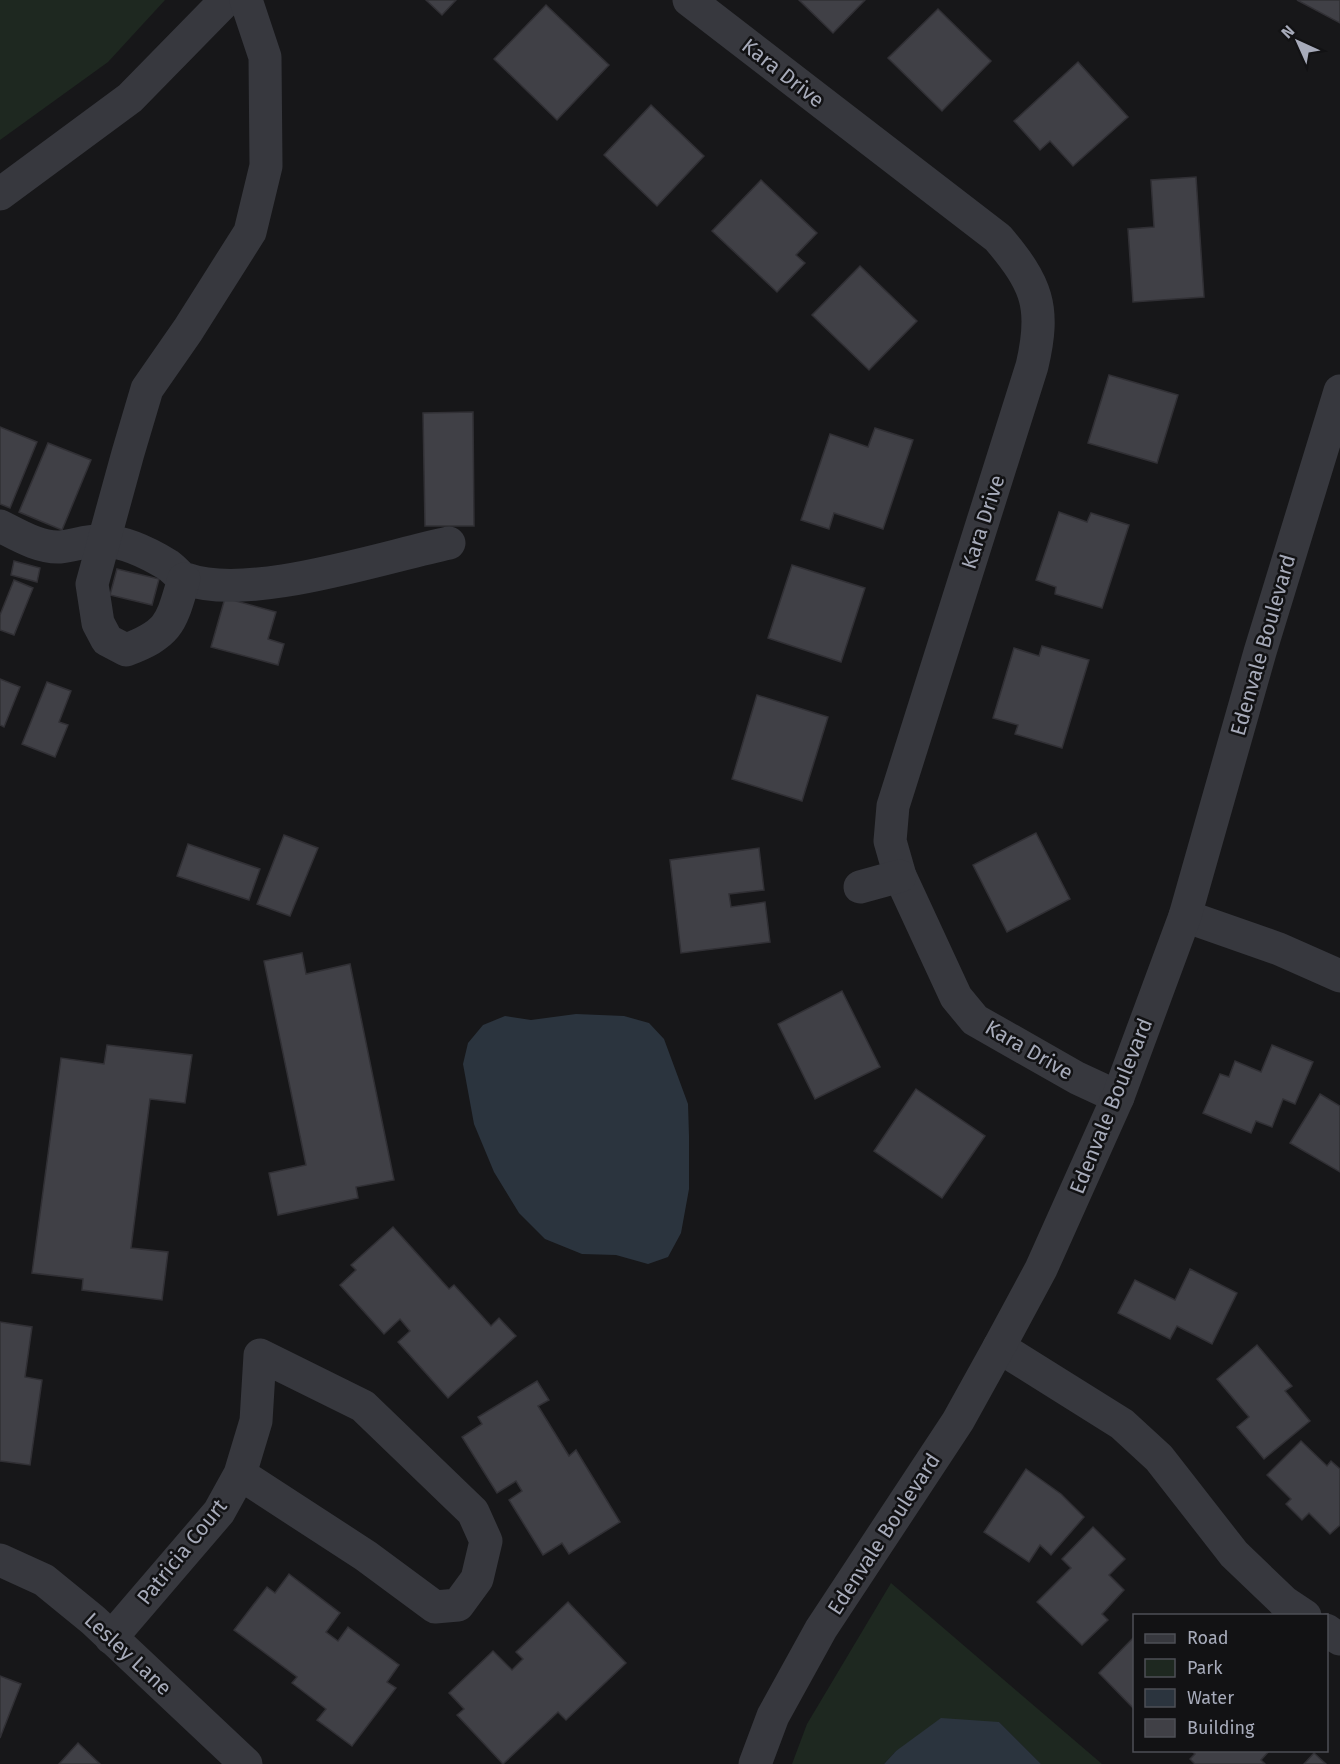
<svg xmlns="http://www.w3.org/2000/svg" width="1340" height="1764" viewBox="0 0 1340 1764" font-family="'Fira Sans',sans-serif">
<rect width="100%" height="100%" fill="#171719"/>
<!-- green -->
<g fill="#1e2820">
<polygon points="0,0 165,0 108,62 0,140"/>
<polygon points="891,1583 1102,1764 1041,1764 999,1722 896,1751 884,1764 792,1764 807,1724"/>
</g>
<!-- water -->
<g fill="#2b343e">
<polygon points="576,1014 624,1016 649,1023 664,1039 688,1104 689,1136 689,1189 681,1233 668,1257 648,1264 616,1255 582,1254 545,1239 519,1213 494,1172 474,1124 463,1064 468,1043 483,1025 505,1016 531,1020"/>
<polygon points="941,1718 999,1722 1041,1764 884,1764 896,1751"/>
</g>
<!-- building -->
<g fill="#404046" stroke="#313035" stroke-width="1.5">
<polygon points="426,0 456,0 442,15"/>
<polygon points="799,0 865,0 833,33"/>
<polygon points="1297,0 1340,0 1340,23"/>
<polygon points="546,5 609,65 557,120 494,59"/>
<polygon points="938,9 991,61 942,111 888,58"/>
<polygon points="1078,62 1128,117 1073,166 1050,141 1040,150 1014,121"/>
<polygon points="651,105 704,156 657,206 604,155"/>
<polygon points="1196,177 1204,297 1133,302 1128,229 1154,227 1151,180"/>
<polygon points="761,180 817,233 796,255 805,263 777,292 712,231"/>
<polygon points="860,266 917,321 869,370 812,315"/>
<polygon points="1109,375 1178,395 1157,463 1088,443"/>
<polygon points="473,412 474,526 425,526 423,413"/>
<polygon points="0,427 37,442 10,508 0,504"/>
<polygon points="875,428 913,440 883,529 834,513 829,529 801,520 830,434 868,447"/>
<polygon points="48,443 91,460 62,530 19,512"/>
<polygon points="1059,512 1087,522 1091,513 1129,525 1102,608 1055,594 1056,587 1036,580"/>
<polygon points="14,561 40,568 37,582 11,575"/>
<polygon points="792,565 865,588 841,662 768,638"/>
<polygon points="117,569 159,579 152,605 110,595"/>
<polygon points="14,580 33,588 14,635 0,630 0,615"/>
<polygon points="225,598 276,612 268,639 284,644 278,665 211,647"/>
<polygon points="1042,646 1089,660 1062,748 1015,734 1018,725 993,718 1014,648 1039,656"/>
<polygon points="0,679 20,687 4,727 0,725"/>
<polygon points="47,682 71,691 59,722 68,725 55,757 22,744"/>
<polygon points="757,695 828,717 802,801 732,779"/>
<polygon points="1036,833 1070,899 1007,932 973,865"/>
<polygon points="284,835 318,848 290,916 257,904"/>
<polygon points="188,844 260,869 249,900 177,876"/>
<polygon points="759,848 764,890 729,894 731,907 765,902 770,942 681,953 670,860"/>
<polygon points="302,953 306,974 350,964 394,1180 356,1187 358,1198 278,1215 269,1173 306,1165 264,961"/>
<polygon points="842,991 880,1067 815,1099 778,1024"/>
<polygon points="107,1045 192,1055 185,1103 150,1099 131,1248 168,1252 162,1300 82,1290 83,1279 32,1273 61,1058 104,1064"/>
<polygon points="1272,1045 1313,1062 1295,1104 1283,1099 1272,1127 1256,1121 1251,1133 1203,1113 1220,1074 1229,1077 1235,1061 1261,1072"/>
<polygon points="916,1089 985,1136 942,1198 874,1151"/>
<polygon points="1320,1094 1340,1106 1340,1172 1290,1143"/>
<polygon points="393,1227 449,1289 454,1285 491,1326 499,1318 516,1336 448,1398 398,1342 410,1331 400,1319 384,1334 340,1285 356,1270 351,1265"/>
<polygon points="1190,1269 1237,1293 1212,1344 1177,1326 1170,1339 1118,1313 1135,1280 1175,1300"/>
<polygon points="0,1322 32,1327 25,1377 42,1380 30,1465 0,1461"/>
<polygon points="1257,1345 1292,1386 1285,1391 1310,1421 1264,1459 1237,1427 1249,1417 1217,1379"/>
<polygon points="537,1381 549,1400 538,1406 569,1456 576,1450 620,1522 569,1554 562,1543 543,1555 509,1500 522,1491 516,1481 497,1493 462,1437 482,1424 478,1417"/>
<polygon points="1301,1441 1327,1466 1331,1461 1340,1469 1340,1525 1330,1534 1309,1513 1302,1520 1286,1504 1291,1499 1267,1475"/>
<polygon points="1026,1469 1061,1494 1084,1517 1051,1555 1040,1545 1029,1562 984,1532"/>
<polygon points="1093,1527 1125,1559 1109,1575 1124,1590 1102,1614 1108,1620 1082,1645 1037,1602 1071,1568 1062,1559"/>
<polygon points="289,1574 340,1613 326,1632 338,1641 348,1627 399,1665 387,1682 396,1688 352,1746 317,1720 326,1709 292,1683 297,1677 234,1630 267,1587 275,1593"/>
<polygon points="568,1602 626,1663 566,1720 558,1712 503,1764 457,1715 464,1709 449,1693 493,1651 512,1670 523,1659 516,1652"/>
<polygon points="1134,1637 1134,1709 1099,1673"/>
<polygon points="0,1676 21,1684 0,1738"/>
<polygon points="78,1743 100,1764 59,1764"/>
<polygon points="1191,1750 1270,1750 1261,1760 1265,1764 1195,1764 1190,1759 1195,1754"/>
<polygon points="1314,1753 1326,1764 1304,1764"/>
</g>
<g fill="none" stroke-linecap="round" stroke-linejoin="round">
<!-- minor -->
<g stroke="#37383e" stroke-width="33">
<path d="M689 0 998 238C1037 284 1046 307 1032 366L893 806 890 841 900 876 956 997 975 1020 1077 1078 1118 1097"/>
<polyline points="0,194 130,98 226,0"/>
<path d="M0 526C18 535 39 548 60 547 74 546 90 539 105 541 126 542 150 554 168 565 174 569 179 577 186 579 249 602 382 557 449 543"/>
<path d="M184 579C171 622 171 633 126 650L107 640 98 623 92 584 128 453 147 389 188 330 250 232 266 166 265 57 246 0"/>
<polyline points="860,887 900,876"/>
<polyline points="1185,916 1279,949 1340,976"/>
<polyline points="999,1347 1122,1424 1159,1458 1234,1554 1284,1602 1305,1616"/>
<polyline points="0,1560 44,1580 93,1620 246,1764"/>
<polyline points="1326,1630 1340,1639"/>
<polyline points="111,1638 219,1512 240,1474 256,1421 260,1355 363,1406 473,1512 486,1541 477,1579 458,1605 435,1607 366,1556 240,1474"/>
<polyline points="755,1764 773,1716 821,1629 958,1421 999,1347 1041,1269 1118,1097 1185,916 1260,652 1340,391"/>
</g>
</g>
<g text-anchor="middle" stroke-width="5" stroke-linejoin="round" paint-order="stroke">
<!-- street labels -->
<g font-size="21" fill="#a7abba" stroke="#121214">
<text transform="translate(783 73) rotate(38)" y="7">Kara Drive</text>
<text transform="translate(983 522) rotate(-72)" y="7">Kara Drive</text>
<text transform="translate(1263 645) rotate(-74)" y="7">Edenvale Boulevard</text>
<text transform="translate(1029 1050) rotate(30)" y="7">Kara Drive</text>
<text transform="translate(1111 1106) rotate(-68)" y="7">Edenvale Boulevard</text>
<text transform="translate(884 1534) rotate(-57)" y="7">Edenvale Boulevard</text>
<text transform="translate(182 1552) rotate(-51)" y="7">Patricia Court</text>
<text transform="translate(128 1654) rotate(43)" y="7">Lesley Lane</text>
</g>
</g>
<!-- legend -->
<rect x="1133" y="1614" width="195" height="138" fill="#121214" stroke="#4e4f56" stroke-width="1.5"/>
<rect x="1145" y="1634" width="30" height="9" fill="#37383e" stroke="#4e4f56" stroke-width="1.5"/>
<text x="1187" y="1644" font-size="18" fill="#a7abba">Road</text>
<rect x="1145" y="1659" width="30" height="18" fill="#1e2820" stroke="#4e4f56" stroke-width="1.5"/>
<text x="1187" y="1674" font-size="18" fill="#a7abba">Park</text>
<rect x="1145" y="1689" width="30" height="18" fill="#2b343e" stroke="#4e4f56" stroke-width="1.5"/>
<text x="1187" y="1704" font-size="18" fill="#a7abba">Water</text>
<rect x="1145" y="1719" width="30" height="18" fill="#404046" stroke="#4e4f56" stroke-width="1.5"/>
<text x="1187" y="1734" font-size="18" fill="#a7abba">Building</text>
<!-- north arrow -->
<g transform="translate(1298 42) rotate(315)" stroke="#121214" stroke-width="4.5" paint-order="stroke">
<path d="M0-4.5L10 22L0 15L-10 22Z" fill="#a7abba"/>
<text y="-9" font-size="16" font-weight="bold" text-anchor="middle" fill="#a7abba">N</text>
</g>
</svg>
